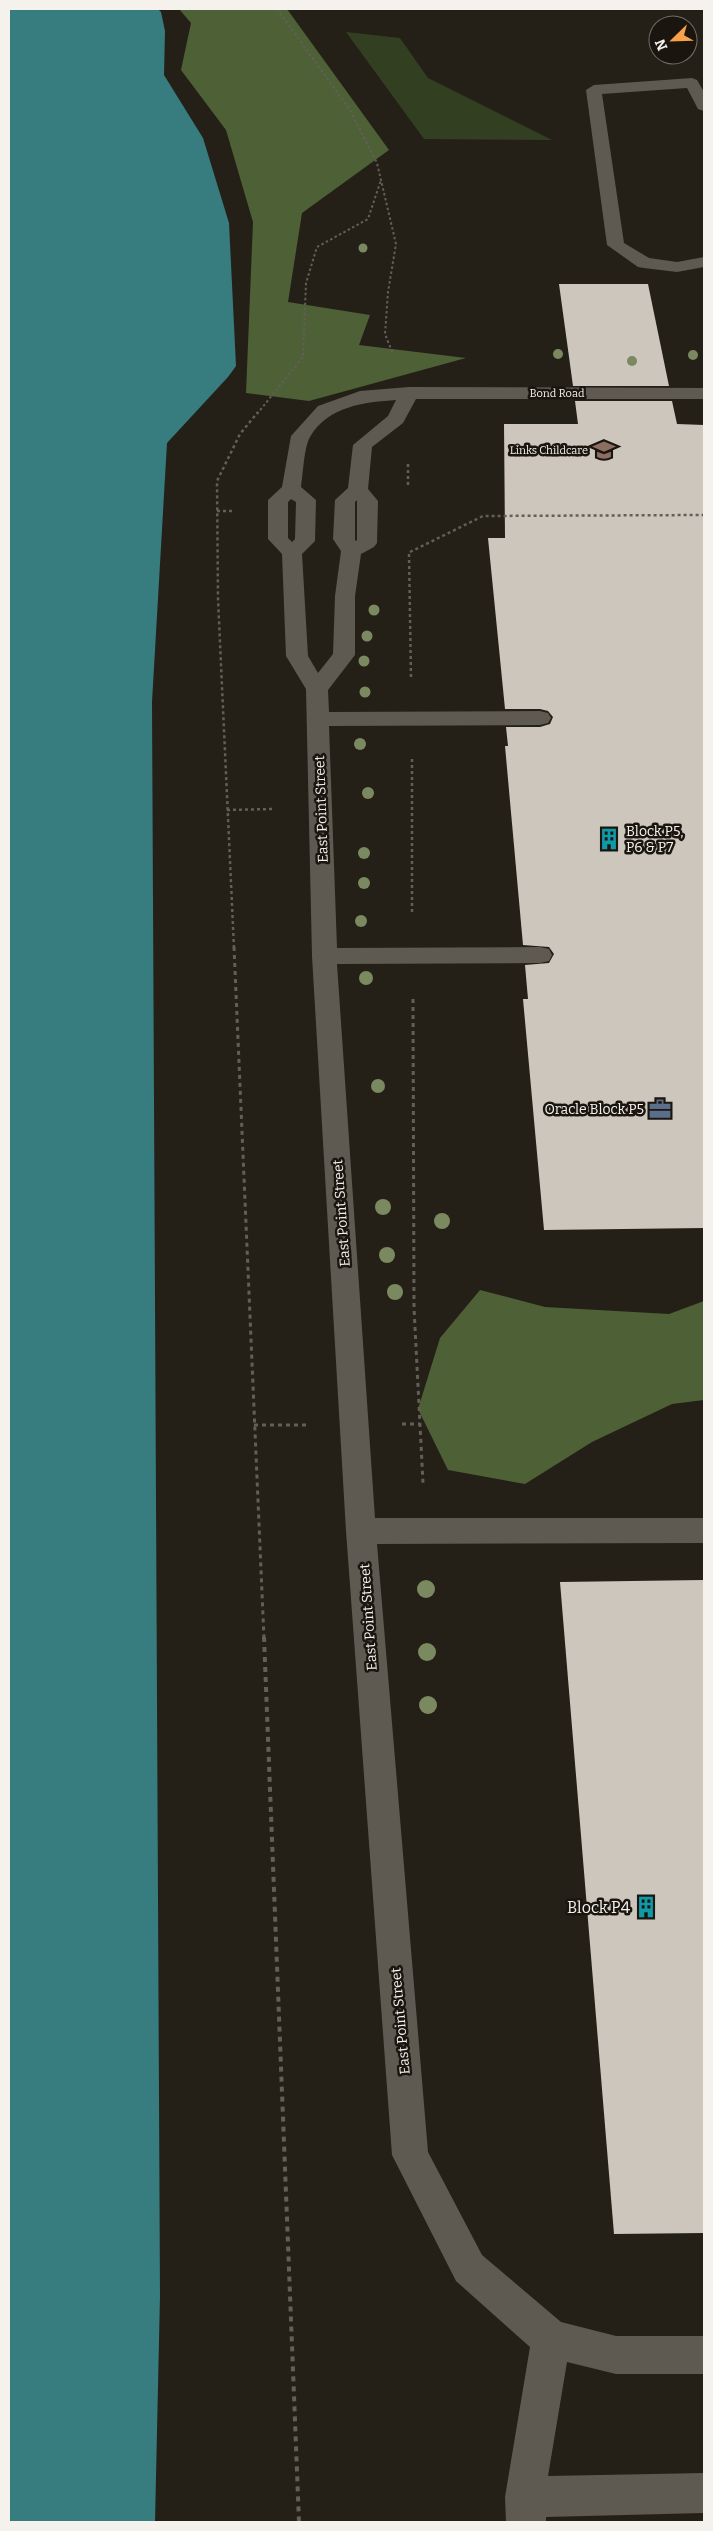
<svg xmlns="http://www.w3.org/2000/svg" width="713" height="2531" viewBox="0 0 713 2531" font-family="Bitter,serif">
<rect width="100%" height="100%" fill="#242018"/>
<!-- green -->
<polygon fill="#323f20" points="346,32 400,38 428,78 552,140 424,139"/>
<!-- forest -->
<g fill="#4e6035">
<polygon points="179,9 287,9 389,150 302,213 288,302 370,315 359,345 466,358 309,401 246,393 253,222 226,130 181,70 191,23"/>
<polygon points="480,1290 545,1307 669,1314 704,1301 704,1400 672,1404 592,1442 525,1484 448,1470 418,1409 440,1338"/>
</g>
<!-- water -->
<polygon fill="#377c7e" points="9,9 158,9 161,12 165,31 164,75 203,138 229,223 236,366 228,377 167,443 152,702 160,2296 155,2522 9,2522"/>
<!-- building -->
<g fill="#cdc6bd">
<polygon points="559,284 648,284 669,386 573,386"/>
<polygon points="575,401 672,401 677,424 704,425 704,1228 544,1230 523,999 528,999 525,965 549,963 554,954 549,947 523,945 505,746 508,746 506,727 540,727 550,724 553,717 548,711 540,709 505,709 488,538 505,538 504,424 578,424"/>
<polygon points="704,1580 704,2233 614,2234 560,1582"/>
</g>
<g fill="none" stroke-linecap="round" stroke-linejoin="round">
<!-- path-far3 -->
<g stroke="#635f58" stroke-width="2" stroke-dasharray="2.5 2.5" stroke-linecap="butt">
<polyline points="277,9 350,110 377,163 396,244 388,292 385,334 393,354"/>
<polyline points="257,414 303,357 306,283 317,247 368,219 381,180"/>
</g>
<!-- path-far2 -->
<g stroke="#635f58" stroke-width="2.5" stroke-dasharray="3 3" stroke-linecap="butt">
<polyline points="408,464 408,485"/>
<polyline points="217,511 234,511"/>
<polyline points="410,552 483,516 704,515"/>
<polyline points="409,554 411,678"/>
<polyline points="412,759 412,913"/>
<polyline points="227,810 273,809"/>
<polyline points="234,948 218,599 217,481 240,434 258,412"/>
</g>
<!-- path-far1 -->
<g stroke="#635f58" stroke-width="3" stroke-dasharray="4 4" stroke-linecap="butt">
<polyline points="234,947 264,1639"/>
<polyline points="413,999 414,1308 423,1483"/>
<polyline points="402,1424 420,1424"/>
<polyline points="254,1425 306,1425"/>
</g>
<!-- path -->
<polyline stroke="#635f58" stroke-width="4" stroke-dasharray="5 5" stroke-linecap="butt" points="264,1637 299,2522"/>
<!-- minor -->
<g fill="#5e5951" fill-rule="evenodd">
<polygon points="692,78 697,80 704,92 704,111 698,109 687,88 602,94 624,243 649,258 677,262 704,257 704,267 677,272 644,268 638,267 607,245 586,90 594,85"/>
<path d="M409 387 704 388V399H416L403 423 372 447 368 489 378 501 377 543 374 547 361 554 355 596V655L328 690 329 712 540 711 548 713 551 718 548 723 540 725 329 726 337 948 540 947 549 949 552 955 549 961 540 963 337 964 375 1518H704V1543L377 1544 428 2152 482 2255 561 2322 616 2336H704V2374H616L567 2362 548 2476 704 2473V2513L546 2517V2522H506L505 2497 530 2347 456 2281 392 2155 346 1531 312 956 306 689 286 656 282 554 268 539V500L282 487 291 436 318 406 360 391ZM396 400 388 416 353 445 348 488 335 500 333 539 341 551 335 596 333 654 318 673 308 656 302 554 315 541 316 500 301 487C303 475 304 447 310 437 328 406 365 402 396 400ZM291 499 296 502 295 539 292 542 288 538V502ZM357 500V540L355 541V502Z"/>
</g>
</g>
<!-- trees -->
<g fill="#7a895f">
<circle cx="363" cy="248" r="4.5"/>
<circle cx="558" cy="354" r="5"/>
<circle cx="693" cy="355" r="5"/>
<circle cx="632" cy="361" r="5"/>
<circle cx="374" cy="610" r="5.5"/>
<circle cx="367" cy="636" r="5.5"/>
<circle cx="364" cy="661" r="5.5"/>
<circle cx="365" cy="692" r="5.5"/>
<circle cx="360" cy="744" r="6"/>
<circle cx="368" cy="793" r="6"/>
<circle cx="364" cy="853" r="6"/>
<circle cx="364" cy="883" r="6"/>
<circle cx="361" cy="921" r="6"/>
<circle cx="366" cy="978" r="7"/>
<circle cx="378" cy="1086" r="7"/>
<circle cx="383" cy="1207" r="8"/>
<circle cx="442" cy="1221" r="8"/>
<circle cx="387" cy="1255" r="8"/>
<circle cx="395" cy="1292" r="8"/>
<circle cx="426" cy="1589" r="9"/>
<circle cx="427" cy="1652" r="9"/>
<circle cx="428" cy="1705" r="9"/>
</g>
<!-- icons -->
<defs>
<g id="school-bare" transform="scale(1.725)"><path d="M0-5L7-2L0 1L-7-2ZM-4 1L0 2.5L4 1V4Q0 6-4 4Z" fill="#8d6e63" stroke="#1a160f" stroke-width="2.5" paint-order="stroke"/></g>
<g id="building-bare" transform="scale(1.725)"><path d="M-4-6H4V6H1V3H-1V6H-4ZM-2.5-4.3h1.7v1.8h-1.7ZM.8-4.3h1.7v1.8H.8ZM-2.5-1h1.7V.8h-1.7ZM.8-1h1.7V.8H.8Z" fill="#0f9aa8" stroke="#1a160f" stroke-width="2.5" paint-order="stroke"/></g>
<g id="office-bare" transform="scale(1.725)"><path d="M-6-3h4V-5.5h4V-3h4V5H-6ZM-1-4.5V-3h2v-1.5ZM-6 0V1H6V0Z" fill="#5c6f8a" stroke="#1a160f" stroke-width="2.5" paint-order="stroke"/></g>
</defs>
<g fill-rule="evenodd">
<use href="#school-bare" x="604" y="450"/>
<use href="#building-bare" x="609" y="839"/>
<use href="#office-bare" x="660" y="1109"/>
<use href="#building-bare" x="646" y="1907"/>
</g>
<g text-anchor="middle" stroke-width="5" stroke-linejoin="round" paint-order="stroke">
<!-- far-street labels -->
<g font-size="11" fill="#f5f2ed" stroke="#1a160f">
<text x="557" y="397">Bond Road</text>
</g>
<!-- far-poi labels -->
<g font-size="11" fill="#f5f2ed" stroke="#1a160f" text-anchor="end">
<text x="588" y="454">Links Childcare</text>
</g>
<!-- street labels -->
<g font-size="14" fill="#f5f2ed" stroke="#1a160f">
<text transform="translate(321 809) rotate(-92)" y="5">East Point Street</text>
<text transform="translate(341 1213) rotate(-94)" y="5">East Point Street</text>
<text transform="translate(368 1617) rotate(-94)" y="5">East Point Street</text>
<text transform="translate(400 2021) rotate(-95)" y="5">East Point Street</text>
</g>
<!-- poi labels -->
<g font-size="14" fill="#f5f2ed" stroke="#1a160f" text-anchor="start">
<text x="626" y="836">Block P5,<tspan x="626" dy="16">P6 &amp; P7</tspan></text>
<text x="644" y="1114" text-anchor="end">Oracle Block P5</text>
</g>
<!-- near-poi labels -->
<g font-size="16" fill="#f5f2ed" stroke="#1a160f" text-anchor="end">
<text x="630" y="1913">Block P4</text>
</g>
</g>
<!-- border -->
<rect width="713" height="2531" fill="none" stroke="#f5f2ed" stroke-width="20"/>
<!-- north arrow -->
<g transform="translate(673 40) rotate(247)"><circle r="24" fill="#1a160f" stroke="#726e68"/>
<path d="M0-4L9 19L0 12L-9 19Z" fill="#f7a148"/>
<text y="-8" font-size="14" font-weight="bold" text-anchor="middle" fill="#f5f2ed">N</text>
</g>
</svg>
